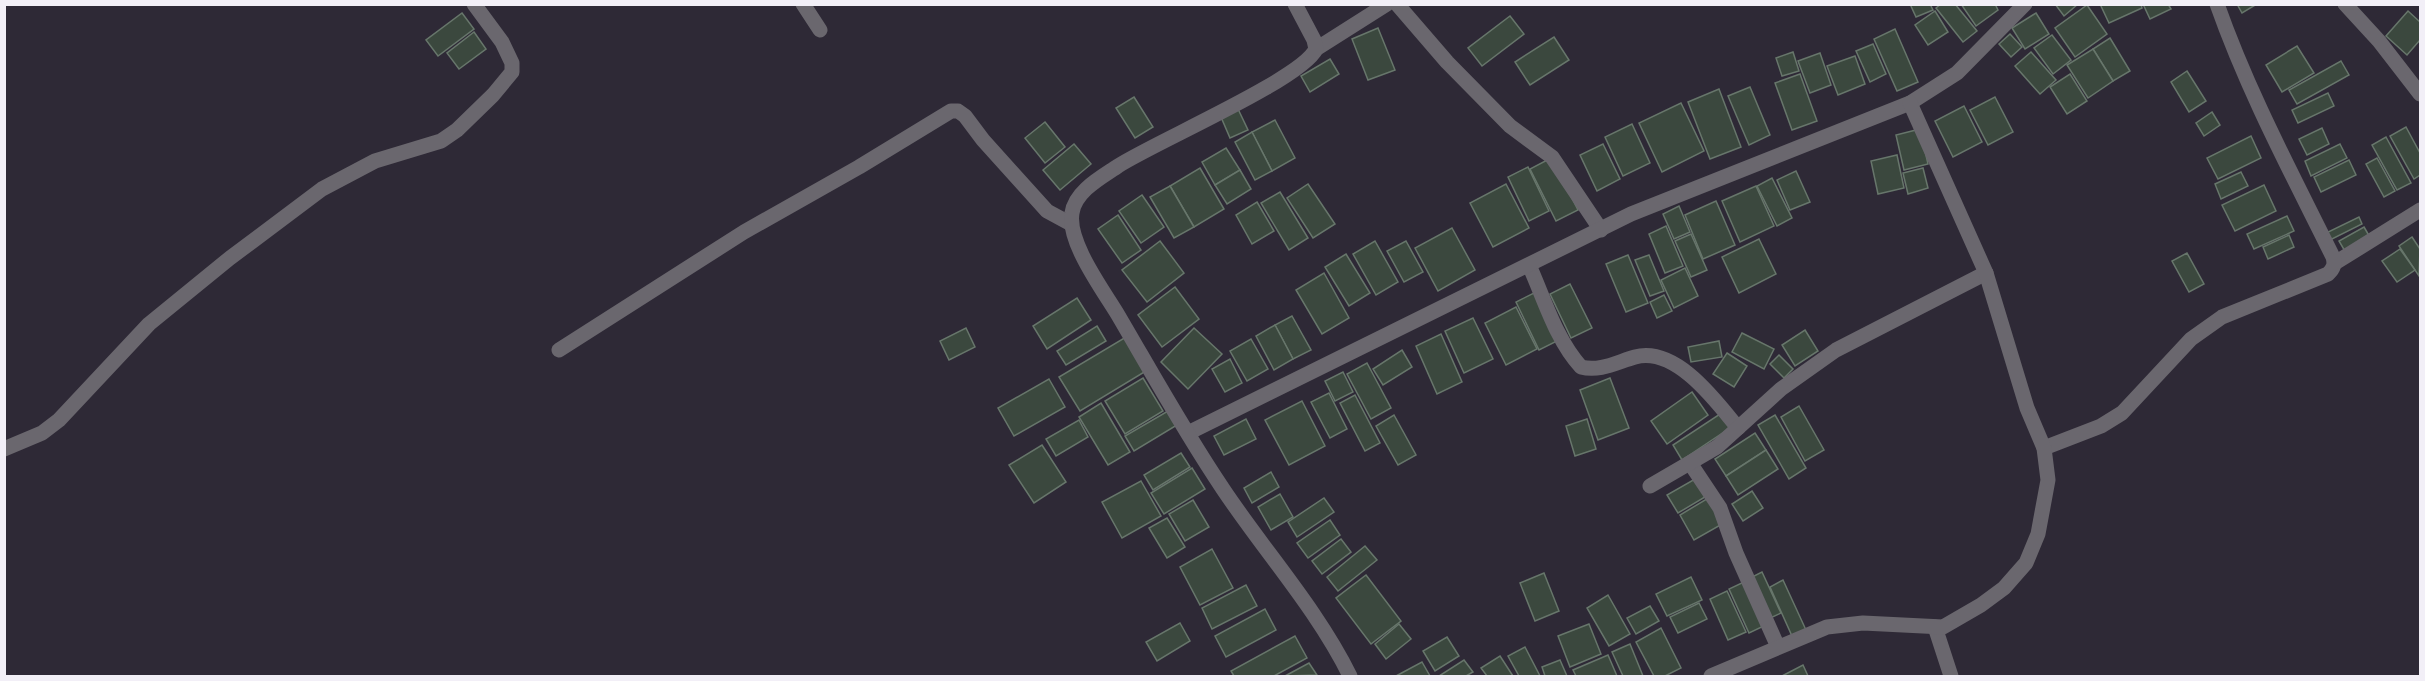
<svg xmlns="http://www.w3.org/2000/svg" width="2425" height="681" viewBox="0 0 2425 681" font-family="Spectral,serif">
<rect width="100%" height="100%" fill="#2e2936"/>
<!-- building -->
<g fill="#3b483e" stroke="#67766b" stroke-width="1.5">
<polygon points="1910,4 1930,4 1933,10 1916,17"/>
<polygon points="1941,4 1955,4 1977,31 1963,42 1936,8"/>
<polygon points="1961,4 1995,4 1998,10 1976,26"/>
<polygon points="2055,4 2078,4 2064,16"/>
<polygon points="2100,4 2141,4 2142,8 2109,23"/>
<polygon points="2143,4 2168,4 2171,9 2150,19"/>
<polygon points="2237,4 2257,4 2242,13"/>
<polygon points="2087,5 2107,34 2075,57 2055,28"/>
<polygon points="1935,11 1948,32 1928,45 1915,25"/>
<polygon points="2408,11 2420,22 2420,40 2407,55 2386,36"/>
<polygon points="462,13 474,29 438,56 426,40"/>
<polygon points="2036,13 2049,34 2025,49 2012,28"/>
<polygon points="1510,16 1524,34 1482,66 1468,48"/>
<polygon points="1378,28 1395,70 1368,80 1352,39"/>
<polygon points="1895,29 1918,82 1897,91 1874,39"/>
<polygon points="474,32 486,49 459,69 447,53"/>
<polygon points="2010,34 2022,47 2011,57 1999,44"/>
<polygon points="2052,35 2071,60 2053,74 2034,48"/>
<polygon points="1554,37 1569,60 1530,85 1515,62"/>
<polygon points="2110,38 2130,71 2113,81 2093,49"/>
<polygon points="1873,44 1886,74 1870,82 1856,51"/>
<polygon points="2297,46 2314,73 2282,92 2266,65"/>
<polygon points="2093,49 2113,81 2088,98 2067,65"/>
<polygon points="1793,52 1799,71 1782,76 1776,58"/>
<polygon points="2031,52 2056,80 2040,94 2015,66"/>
<polygon points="1820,53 1831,85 1810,93 1798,61"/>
<polygon points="1855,56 1865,84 1838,95 1827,66"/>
<polygon points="1330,59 1339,74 1310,92 1301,76"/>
<polygon points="2341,61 2349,75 2297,104 2289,90"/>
<polygon points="2187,71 2206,101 2189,112 2171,82"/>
<polygon points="1800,74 1817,121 1792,130 1775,83"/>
<polygon points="2070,74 2087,101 2067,114 2050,87"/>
<polygon points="1750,87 1770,135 1749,145 1728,96"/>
<polygon points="1719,89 1741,147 1710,159 1688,102"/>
<polygon points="2328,93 2334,106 2298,123 2292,110"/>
<polygon points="1134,97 1153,127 1135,138 1116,108"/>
<polygon points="1995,97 2013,132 1988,145 1970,110"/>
<polygon points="1681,103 1704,151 1662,172 1639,123"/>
<polygon points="1964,106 1982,142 1953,157 1935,121"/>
<polygon points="1238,109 1248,130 1230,138 1221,117"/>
<polygon points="2212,112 2220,125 2204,136 2196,123"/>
<polygon points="1275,120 1295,158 1272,171 1252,132"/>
<polygon points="1045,122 1065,147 1045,163 1025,138"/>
<polygon points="1632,124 1650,163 1623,176 1605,137"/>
<polygon points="2406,127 2420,153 2420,175 2414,179 2390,136"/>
<polygon points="2322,128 2329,144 2307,155 2299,139"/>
<polygon points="1920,129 1928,164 1904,170 1896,135"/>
<polygon points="1252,132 1272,171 1255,180 1235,142"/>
<polygon points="2251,136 2261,158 2218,179 2207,158"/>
<polygon points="2386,137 2411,183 2397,190 2372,145"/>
<polygon points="1074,144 1091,164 1060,190 1043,170"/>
<polygon points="1603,144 1620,179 1597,191 1580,155"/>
<polygon points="2340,144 2347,158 2311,176 2305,161"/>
<polygon points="1226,148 1240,170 1215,185 1202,162"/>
<polygon points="1897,155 1904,188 1878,194 1871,161"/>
<polygon points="1551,158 1578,210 1556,221 1530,169"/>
<polygon points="2377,158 2395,191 2384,197 2366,164"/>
<polygon points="2349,160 2356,175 2321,192 2314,177"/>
<polygon points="1528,167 1549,211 1529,221 1508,177"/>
<polygon points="1200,168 1224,209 1194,227 1170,186"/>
<polygon points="1923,168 1928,188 1908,194 1903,173"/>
<polygon points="1240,170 1251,189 1227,204 1215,185"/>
<polygon points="1796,171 1810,202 1790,210 1777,180"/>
<polygon points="2241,172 2248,186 2221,199 2215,184"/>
<polygon points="1772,178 1792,218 1777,226 1757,186"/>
<polygon points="1308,184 1335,224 1313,238 1287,198"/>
<polygon points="1506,184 1529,228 1493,247 1470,203"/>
<polygon points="2264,185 2276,211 2235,231 2222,205"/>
<polygon points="1170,186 1194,227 1174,238 1150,197"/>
<polygon points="1756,186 1774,226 1740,242 1722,201"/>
<polygon points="1280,192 1308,238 1289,250 1261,203"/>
<polygon points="1142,195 1164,227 1141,243 1119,211"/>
<polygon points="1716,201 1735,245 1703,259 1685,215"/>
<polygon points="1257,202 1274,231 1252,244 1236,215"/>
<polygon points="1679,206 1690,232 1674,239 1663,214"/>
<polygon points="1118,215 1141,250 1122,263 1098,229"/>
<polygon points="2287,216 2294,231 2254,249 2247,234"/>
<polygon points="2359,217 2362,224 2328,241 2324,234"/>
<polygon points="1666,226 1683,266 1665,273 1649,234"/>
<polygon points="2364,227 2371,239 2346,253 2339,241"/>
<polygon points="1452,228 1475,270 1438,291 1415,248"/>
<polygon points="1691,234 1707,270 1691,277 1675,241"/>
<polygon points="2289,235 2294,247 2268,259 2263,247"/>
<polygon points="2412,237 2420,249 2419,276 2399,246"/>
<polygon points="1759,239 1776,274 1739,293 1722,257"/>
<polygon points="1160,241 1184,273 1147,302 1122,270"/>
<polygon points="1375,241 1398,282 1376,295 1353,254"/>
<polygon points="1406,241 1423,272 1404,282 1387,251"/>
<polygon points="2400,249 2415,270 2397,282 2382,261"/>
<polygon points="2187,253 2204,284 2189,292 2172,261"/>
<polygon points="1346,254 1370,293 1349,306 1325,267"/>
<polygon points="1628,255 1648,303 1626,312 1606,264"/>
<polygon points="1649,255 1664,291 1650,296 1635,260"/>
<polygon points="1685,268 1698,296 1674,308 1661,280"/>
<polygon points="1324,273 1349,318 1322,334 1296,290"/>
<polygon points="1570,284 1592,328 1571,338 1550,294"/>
<polygon points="1175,287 1199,319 1162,347 1138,315"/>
<polygon points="1538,291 1561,339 1539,350 1516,302"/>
<polygon points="1664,295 1672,311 1657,318 1650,302"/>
<polygon points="1077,298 1091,320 1047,349 1033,326"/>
<polygon points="1516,307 1537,349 1506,365 1485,323"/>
<polygon points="1292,316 1311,350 1293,359 1275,325"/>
<polygon points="1473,318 1493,359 1464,373 1445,331"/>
<polygon points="1275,325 1293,359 1274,370 1256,336"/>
<polygon points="1097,326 1106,341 1066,365 1057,351"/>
<polygon points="966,328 975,347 949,360 940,341"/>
<polygon points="1194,328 1222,354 1188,389 1161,362"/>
<polygon points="1805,330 1818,351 1795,366 1782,345"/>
<polygon points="1742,333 1774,349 1764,369 1732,352"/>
<polygon points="1441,334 1462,382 1437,394 1416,346"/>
<polygon points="1126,337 1146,371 1080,411 1059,377"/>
<polygon points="1251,339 1268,369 1247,381 1230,351"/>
<polygon points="1719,341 1722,357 1691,362 1688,347"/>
<polygon points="1402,350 1412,367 1383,385 1373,369"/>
<polygon points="1727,353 1747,366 1734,387 1713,374"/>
<polygon points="1779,355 1793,369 1784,378 1770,364"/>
<polygon points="1230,359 1242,383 1225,392 1212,369"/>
<polygon points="1367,363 1391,408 1371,419 1347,374"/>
<polygon points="1343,372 1353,392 1335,401 1325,381"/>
<polygon points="1143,378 1163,411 1125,434 1105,401"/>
<polygon points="1610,378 1629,428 1598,440 1580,390"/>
<polygon points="1049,379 1065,407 1014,436 998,408"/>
<polygon points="1692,392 1708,415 1667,444 1651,421"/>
<polygon points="1329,393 1347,429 1330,438 1311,402"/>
<polygon points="1355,395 1380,443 1365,451 1340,403"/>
<polygon points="1302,401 1325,446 1289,465 1265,420"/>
<polygon points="1101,403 1130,452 1108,465 1079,417"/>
<polygon points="1799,406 1824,450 1805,461 1781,417"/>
<polygon points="1168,411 1177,425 1134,451 1125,436"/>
<polygon points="1723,412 1733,426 1682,460 1673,445"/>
<polygon points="1394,415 1416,455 1398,465 1376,426"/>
<polygon points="1775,415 1806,468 1789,479 1758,425"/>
<polygon points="1246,419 1256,439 1224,455 1214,436"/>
<polygon points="1587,419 1596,449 1575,456 1566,426"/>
<polygon points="1079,420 1088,437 1056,456 1046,439"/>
<polygon points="1755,433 1766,450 1726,476 1715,459"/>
<polygon points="1042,445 1066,482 1034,503 1009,465"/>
<polygon points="1766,450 1778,469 1738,495 1726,476"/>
<polygon points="1181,453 1190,467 1153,490 1144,475"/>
<polygon points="1192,468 1205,489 1164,514 1151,493"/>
<polygon points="1271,472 1279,487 1252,503 1244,488"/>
<polygon points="1695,479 1705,497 1678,513 1667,495"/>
<polygon points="1141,481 1161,516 1122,538 1102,502"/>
<polygon points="1752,491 1763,508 1743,521 1732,504"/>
<polygon points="1280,494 1293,517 1271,530 1258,507"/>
<polygon points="1710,497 1724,523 1694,540 1680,515"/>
<polygon points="1324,498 1334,512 1297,537 1288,522"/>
<polygon points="1193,500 1209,527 1185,541 1169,514"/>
<polygon points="1167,518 1185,547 1167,558 1149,528"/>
<polygon points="1330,520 1340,535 1308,558 1297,543"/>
<polygon points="1341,539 1351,552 1322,574 1312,561"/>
<polygon points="1365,546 1377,560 1338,591 1327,577"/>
<polygon points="1212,549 1233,588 1200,605 1180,567"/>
<polygon points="1762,572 1781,613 1766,620 1748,579"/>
<polygon points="1544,573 1559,611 1535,621 1520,583"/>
<polygon points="1366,575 1401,621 1371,644 1336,598"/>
<polygon points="1691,577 1702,600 1667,616 1656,594"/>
<polygon points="1783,580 1806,630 1792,636 1770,587"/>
<polygon points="1746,581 1766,625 1749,633 1729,589"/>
<polygon points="1246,585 1257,606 1212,629 1202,608"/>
<polygon points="1727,591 1746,632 1728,640 1710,599"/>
<polygon points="1608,595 1630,634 1609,646 1587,608"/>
<polygon points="1699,603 1707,619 1678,633 1670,617"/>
<polygon points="1650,606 1659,621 1636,634 1627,618"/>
<polygon points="1265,609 1276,630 1226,657 1215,636"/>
<polygon points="1180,623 1190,641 1157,661 1146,642"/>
<polygon points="1399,624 1411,639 1386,659 1375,644"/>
<polygon points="1589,624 1601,654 1570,667 1558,636"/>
<polygon points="1661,628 1681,668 1665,676 1654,676 1636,642"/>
<polygon points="1295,636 1307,658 1274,676 1234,676 1231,671"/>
<polygon points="1447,637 1459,656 1435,671 1423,651"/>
<polygon points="1630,644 1643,676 1623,676 1612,652"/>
<polygon points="1525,647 1540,676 1519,676 1508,656"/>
<polygon points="1608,655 1617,676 1576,676 1573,670"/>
<polygon points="1500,656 1513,676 1487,676 1481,668"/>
<polygon points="1464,660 1473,672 1466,676 1439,676"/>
<polygon points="1560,660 1567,676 1545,676 1542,667"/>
<polygon points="1422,662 1430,676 1396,676"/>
<polygon points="1309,663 1317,675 1285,676"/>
<polygon points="1803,665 1808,676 1782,676"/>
</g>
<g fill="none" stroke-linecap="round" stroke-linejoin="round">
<!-- minor -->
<g stroke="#6a676e" stroke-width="15">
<polyline points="803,4 820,30"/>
<polyline points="1397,4 1447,62 1510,126 1552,157 1601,230"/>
<polyline points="2345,4 2379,41 2420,94"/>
<polyline points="1316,49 1387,4"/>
<polyline points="2335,263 2420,210"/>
<path d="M1529 265C1544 298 1556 340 1581 367 1600 372 1617 362 1635 357 1676 346 1716 401 1738 428"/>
<polyline points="559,350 744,232 859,167 951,111 958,111 965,116 983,140 1047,211 1071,224"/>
<polyline points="1188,433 1631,214 1910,103 1957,73 2025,4"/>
<path d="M2044 448 2101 426 2122 413 2191 339 2222 317 2328 274C2334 268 2335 264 2333 257 2292 174 2248 92 2217 4"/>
<polyline points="4,449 42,433 59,420 149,324 230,258 322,189 375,161 441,141 457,130 493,95 512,72 512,63 502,42 474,4"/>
<polyline points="1690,463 1720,508 1736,553 1778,647"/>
<polyline points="1650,486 1717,447 1781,389 1836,350 1986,273"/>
<polyline points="1935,627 1951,676"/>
<polyline points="1711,676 1827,627 1863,623 1943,627 1981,605 2004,588 2026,563 2038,534 2048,480 2044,448 2027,408 1986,273 1910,103"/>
</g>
<!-- tertiary -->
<path stroke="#6a676e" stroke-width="15" d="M1295 4 1314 40 1316 49C1302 79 1155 142 1118 166 1102 177 1075 191 1072 213 1067 242 1103 290 1118 315 1152 373 1185 433 1223 489 1265 552 1317 609 1350 676"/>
</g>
<!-- border -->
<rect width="2425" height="681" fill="none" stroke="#f2eff7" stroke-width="12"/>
</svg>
